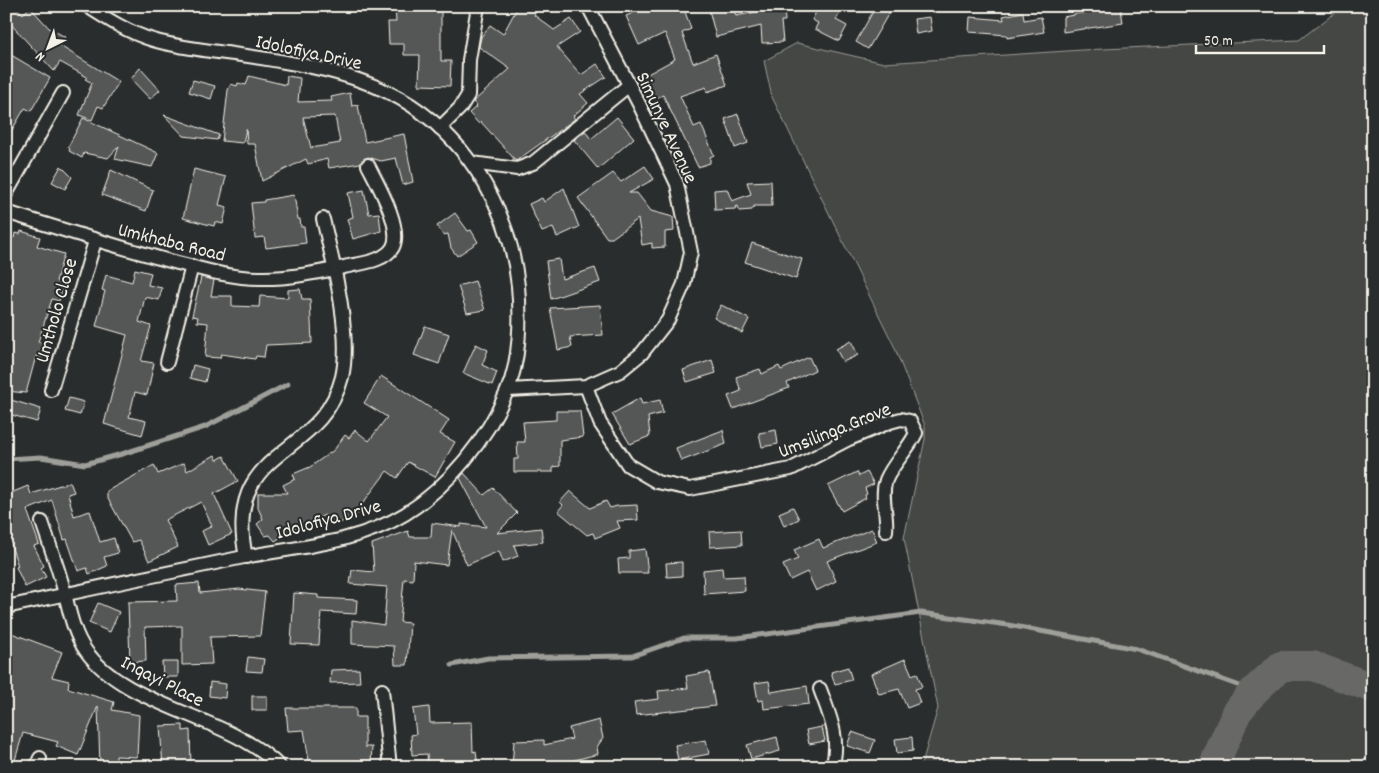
<svg xmlns="http://www.w3.org/2000/svg" width="1379" height="773" viewBox="0 0 1379 773" font-family="Dekko,sans-serif">
<rect width="100%" height="100%" fill="#2a2d2e"/>
<filter id="ink" filterUnits="userSpaceOnUse"><feTurbulence type="fractalNoise" baseFrequency=".02" numOctaves="2"/><feDisplacementMap in="SourceGraphic" scale="10" xChannelSelector="R" yChannelSelector="G"/><feConvolveMatrix kernelMatrix="1 2 1 2 8 2 1 2 1" color-interpolation-filters="sRGB"/></filter>
<g filter="url(#ink)">
<!-- green -->
<polygon fill="#444645" stroke="#9c9c96" points="1344,6 1373,6 1373,767 919,767 923,760 938,708 904,538 925,439 925,426 894,346 772,97 764,61 797,43 884,63 1082,50 1299,40"/>
<g fill="none" stroke-linecap="round" stroke-linejoin="round">
<!-- stream -->
<g stroke="#9f9f9a" stroke-width="5">
<polyline points="6,459 41,457 85,464 122,454 205,427 288,384"/>
<polyline points="452,665 488,658 632,656 684,638 737,638 921,613 1008,625 1137,649 1254,691"/>
</g>
<!-- river -->
<polyline stroke="#676866" stroke-width="30" points="1213,767 1237,712 1254,691 1281,666 1313,666 1373,688"/>
</g>
<!-- building -->
<g fill="#555756" stroke="#f4f1e8" fill-rule="evenodd">
<polygon points="6,6 15,6 23,14 30,7 49,28 65,37 60,46 119,82 103,108 98,106 92,120 79,115 92,83 85,79 87,77 60,62 54,71 6,19"/>
<polygon points="395,6 441,6 441,61 451,61 450,86 419,85 420,55 404,55 404,44 389,44 388,22 396,22"/>
<polygon points="518,6 539,6 534,15 554,30 571,19 580,32 557,47 581,75 597,64 606,77 580,94 588,103 573,116 575,119 516,161 481,122 479,124 469,113 477,106 473,102 510,69 479,47 481,37 490,25 503,34"/>
<polygon points="639,6 683,6 691,29 682,33 693,63 716,54 727,85 707,92 706,87 680,96 694,127 701,124 714,155 710,157 710,163 698,167 663,95 654,99 644,76 675,59 665,33 639,45 626,16 640,10"/>
<polygon points="708,6 733,6 736,16 766,10 766,6 784,8 785,21 781,21 783,42 762,43 761,26 716,37"/>
<polygon points="819,6 844,6 836,20 847,26 839,41 815,29 818,23 812,20"/>
<polygon points="876,6 893,6 868,49 856,42"/>
<polygon points="1121,9 1123,23 1063,32 1063,17 1074,15 1074,14"/>
<polygon points="1023,12 1024,20 1041,17 1044,32 1007,38 1007,35 969,32 970,17 1004,20 1003,16"/>
<polygon points="930,17 932,31 916,34 914,19"/>
<polygon points="6,52 50,78 31,111 25,108 6,140 6,110 10,102 7,90 13,80 6,76"/>
<polygon points="140,68 160,90 150,99 131,79"/>
<path d="M249 76 286 85 287 76 300 78 298 102 332 101 331 97 350 93 352 106 358 105 365 142 404 134 413 182 403 185 396 158 381 161 368 157 360 163 329 168 327 159 308 164 306 159 262 181 255 144H247L246 129 243 143 222 141 228 90 231 84 237 86 238 83 246 85ZM335 116 340 143 311 148 303 117Z"/>
<polygon points="193,80 215,86 211,99 189,92"/>
<polygon points="738,114 748,143 735,148 725,119"/>
<polygon points="164,115 219,135 217,140 184,136"/>
<polygon points="617,117 634,138 598,169 574,140 585,131 591,139"/>
<polygon points="83,118 158,153 152,167 115,159 119,146 108,158 84,153 82,158 69,151 70,149 68,147"/>
<polygon points="61,166 72,177 65,189 52,182"/>
<polygon points="645,166 654,179 629,193 637,193 651,211 673,217 674,231 665,232 665,247 652,248 652,243 642,245 638,219 612,238 607,238 578,198 613,173 621,182"/>
<polygon points="194,169 226,177 219,205 227,207 223,224 215,222 214,226 183,218"/>
<polygon points="111,170 153,190 146,211 102,195"/>
<polygon points="771,181 772,206 754,206 752,210 739,211 738,206 735,207 736,209 715,210 714,190 727,189 732,201 751,194 747,182"/>
<polygon points="564,188 579,227 557,237 553,228 542,232 529,204 542,198 544,202"/>
<polygon points="364,190 369,214 379,213 381,231 353,239 347,219 353,217 348,193"/>
<polygon points="294,195 298,219 300,219 301,227 304,227 306,243 266,248 264,237 255,238 251,203 264,202 264,200"/>
<polygon points="455,213 468,231 471,230 478,242 457,256 451,248 448,234 443,235 437,226"/>
<polygon points="21,231 40,237 37,246 64,254 56,281 64,283 59,301 52,299 38,342 46,344 43,358 36,356 26,393 6,391 6,253 11,237 14,238 15,233 20,234"/>
<polygon points="752,243 802,259 796,279 745,262"/>
<polygon points="559,259 562,279 595,268 600,282 551,299 546,261"/>
<polygon points="135,269 151,273 148,285 162,288 159,300 145,297 139,322 151,326 141,361 154,363 147,395 135,392 129,417 146,421 142,435 104,424 127,335 96,326 105,291 102,290 106,275 132,282"/>
<polygon points="201,277 214,280 211,296 232,296 232,306 259,307 260,296 288,298 288,290 300,289 302,299 310,299 312,343 266,345 264,357 256,356 255,359 221,354 220,358 205,357 208,323 197,322 198,317 192,316"/>
<polygon points="475,281 485,310 467,313 458,286"/>
<polygon points="600,305 603,335 570,337 572,347 558,350 550,308"/>
<polygon points="721,305 749,319 742,333 714,318"/>
<polygon points="425,326 449,334 439,364 414,355"/>
<polygon points="851,341 858,355 843,362 836,349"/>
<polygon points="476,344 488,350 482,365 497,372 492,385 463,373"/>
<polygon points="809,357 815,370 787,383 789,388 733,409 728,396 741,391 736,377 760,369 762,374 779,366 781,370"/>
<polygon points="712,360 716,373 687,382 683,370"/>
<polygon points="193,365 208,369 205,382 190,378"/>
<polygon points="381,376 449,420 440,434 455,442 435,477 408,462 397,478 387,471 360,507 362,511 340,523 339,521 328,524 325,515 295,528 275,541 270,535 265,536 257,524 263,519 258,508 258,493 287,493 283,485 295,479 293,474 310,467 334,450 345,435 349,438 355,430 369,441 387,417 364,403"/>
<polygon points="69,398 84,402 80,415 65,411"/>
<polygon points="640,398 642,404 660,400 663,413 648,417 650,436 630,444 612,414"/>
<polygon points="11,400 41,409 37,422 8,414"/>
<polygon points="556,411 580,411 583,437 560,440 560,466 553,467 553,472 514,472 514,459 518,459 517,442 525,442 523,422 556,420"/>
<polygon points="723,430 726,444 681,461 676,448"/>
<polygon points="776,430 778,444 762,447 759,433"/>
<polygon points="215,455 217,460 224,456 238,481 214,494 232,534 208,545 202,531 212,526 201,502 165,520 178,547 149,561 139,540 132,542 107,497 107,491 154,465 158,474 184,463 187,471"/>
<polygon points="857,472 859,476 867,472 874,484 865,488 867,494 865,495 866,498 842,511 828,486"/>
<polygon points="464,473 484,495 493,488 517,513 497,533 541,528 543,542 514,545 518,556 503,562 499,551 467,565 452,530 447,565 414,561 413,580 404,579 400,622 410,623 407,665 395,665 394,646 352,644 352,620 384,625 387,587 350,584 352,570 374,572 372,544 408,531 410,537 431,537 432,523 461,527 461,524 486,527 460,478"/>
<polygon points="70,482 74,492 68,494 74,516 90,511 100,542 114,538 118,553 104,557 107,566 89,574 87,568 78,571 67,539 64,540 52,500 27,510 39,544 34,546 44,566 41,568 46,577 25,587 16,567 18,566 6,530 6,495 28,486 31,494"/>
<polygon points="570,491 590,508 606,501 610,508 617,506 637,505 638,520 617,521 620,528 595,538 593,533 587,535 558,511 563,505 560,502"/>
<polygon points="793,507 799,519 784,526 779,513"/>
<polygon points="872,529 877,542 827,561 836,581 816,591 807,572 790,580 783,565 798,559 794,550 819,539 823,548"/>
<polygon points="741,530 742,545 710,547 709,532"/>
<polygon points="645,549 648,573 619,573 618,559 629,558 629,551"/>
<polygon points="682,562 682,576 667,577 666,563"/>
<polygon points="722,568 723,577 744,576 745,591 704,594 703,570"/>
<polygon points="199,583 200,593 239,589 265,592 260,636 210,637 212,664 182,665 182,626 145,627 146,661 130,662 128,602 177,601 176,585"/>
<polygon points="294,593 318,595 318,598 357,600 356,614 321,612 319,645 291,644"/>
<polygon points="98,603 119,612 110,632 89,623"/>
<polygon points="6,631 62,652 52,677 69,681 68,688 114,702 112,710 139,715 137,757 116,756 116,767 100,767 98,706 78,755 56,746 58,742 23,733 13,767 6,767"/>
<polygon points="248,657 264,659 262,672 246,671"/>
<polygon points="905,659 912,675 917,673 922,687 915,689 920,703 907,708 899,689 879,694 871,674"/>
<polygon points="162,662 178,662 178,677 163,677"/>
<polygon points="848,667 852,680 835,684 831,672"/>
<polygon points="359,669 360,682 330,683 331,670"/>
<polygon points="709,672 715,706 636,715 634,702 659,699 658,691 688,688 686,676"/>
<polygon points="769,681 771,692 807,686 809,704 764,709 763,700 758,701 755,683"/>
<polygon points="210,682 226,684 225,698 209,696"/>
<rect x="252" y="696" width="15" height="14"/>
<polygon points="429,707 430,723 472,722 473,752 476,751 478,767 428,767 427,754 412,755 411,735 416,734 413,709"/>
<polygon points="286,708 356,708 356,717 365,717 365,747 372,747 371,763 343,762 310,767 304,730 288,731"/>
<polygon points="599,720 603,738 597,747 598,754 555,765 512,767 514,741 544,740 544,745 572,739 569,728"/>
<polygon points="183,725 183,731 190,730 191,767 163,767 160,726"/>
<polygon points="822,727 825,741 809,744 806,730"/>
<polygon points="852,732 875,740 870,753 847,746"/>
<polygon points="777,737 780,751 751,759 747,745"/>
<polygon points="912,737 913,751 897,753 895,739"/>
<polygon points="706,740 709,754 678,760 675,745"/>
</g>
<g fill="none" stroke-linecap="round" stroke-linejoin="round">
<!-- street casing -->
<g stroke="#f4f1e8" stroke-width="16">
<g id="street">
<polyline points="440,128 460,108 468,95 469,60 478,6"/>
<polyline points="472,163 517,169 533,163 629,85"/>
<polyline points="6,194 63,93"/>
<path d="M6 212C60 229 114 246 170 261 198 268 229 278 259 278 288 279 320 272 349 266 363 263 385 261 393 247 403 227 377 183 368 165"/>
<polyline points="167,362 192,266"/>
<path d="M586 386 600 423 628 465 657 482 690 489 791 469 849 439 890 422 901 419 910 421 916 433C908 450 893 463 886 480 880 496 888 515 886 531"/>
<polyline points="51,390 95,241"/>
<polyline points="508,390 586,386 620,371 642,353 668,320 684,284 691,252 677,184 640,106 588,6"/>
<path d="M42 522C50 546 59 570 65 594 70 614 74 634 86 651 127 708 229 715 280 767"/>
<path d="M246 557C222 444 321 461 342 377 352 334 333 262 323 219"/>
<path d="M6 607C85 590 165 573 244 557 298 547 358 543 405 514 448 487 488 438 507 391 520 361 521 318 518 286 511 215 472 145 411 105 356 70 290 62 226 53 202 50 177 47 153 40 129 33 107 19 87 6"/>
<path d="M820 689C829 714 841 739 832 767"/>
<polyline points="382,690 390,767"/>
<polyline points="36,767 40,758"/>
</g>
</g>
<!-- street -->
<use href="#street" stroke="#2a2d2e" stroke-width="12"/>
</g>
</g>
<g text-anchor="middle" stroke-width="4" stroke-linejoin="round" paint-order="stroke">
<!-- street labels -->
<g font-size="20" fill="#f4f1e8" stroke="#2a2d2e">
<text transform="translate(309 51) rotate(12)" y="7">Idolofiya Drive</text>
<text transform="translate(668 127) rotate(65)" y="7">Simunye Avenue</text>
<text transform="translate(172 241) rotate(14)" y="7">Umkhaba Road</text>
<text transform="translate(55 310) rotate(-74)" y="7">Umtholo Close</text>
<text transform="translate(834 429) rotate(-22)" y="7">Umsilinga Grove</text>
<text transform="translate(328 518) rotate(-15)" y="7">Idolofiya Drive</text>
<text transform="translate(163 680) rotate(27)" y="7">Inqayi Place</text>
</g>
</g>
<!-- margin -->
<rect width="1379" height="773" fill="none" stroke="#2a2d2e" stroke-width="25"/>
<rect x="12" y="12" width="1354" height="748" fill="none" stroke="#f4f1e8" stroke-width="2" filter="url(#ink)"/>
<!-- north arrow -->
<g transform="translate(48 48) rotate(222)" stroke="#2a2d2e" stroke-width="4" paint-order="stroke">
<path d="M0-4L9 19L0 12L-9 19Z" fill="#f4f1e8"/>
<text y="-8" font-size="14" font-weight="bold" text-anchor="middle" fill="#f4f1e8">N</text>
</g>
<!-- scale -->
<path d="M1196 45v8h128v-8" fill="none" stroke="#f4f1e8" stroke-width="2.5"/>
<text x="1204" y="45" font-size="15" fill="#f4f1e8" stroke="#2a2d2e" stroke-width="4" paint-order="stroke">50 m</text>
</svg>
